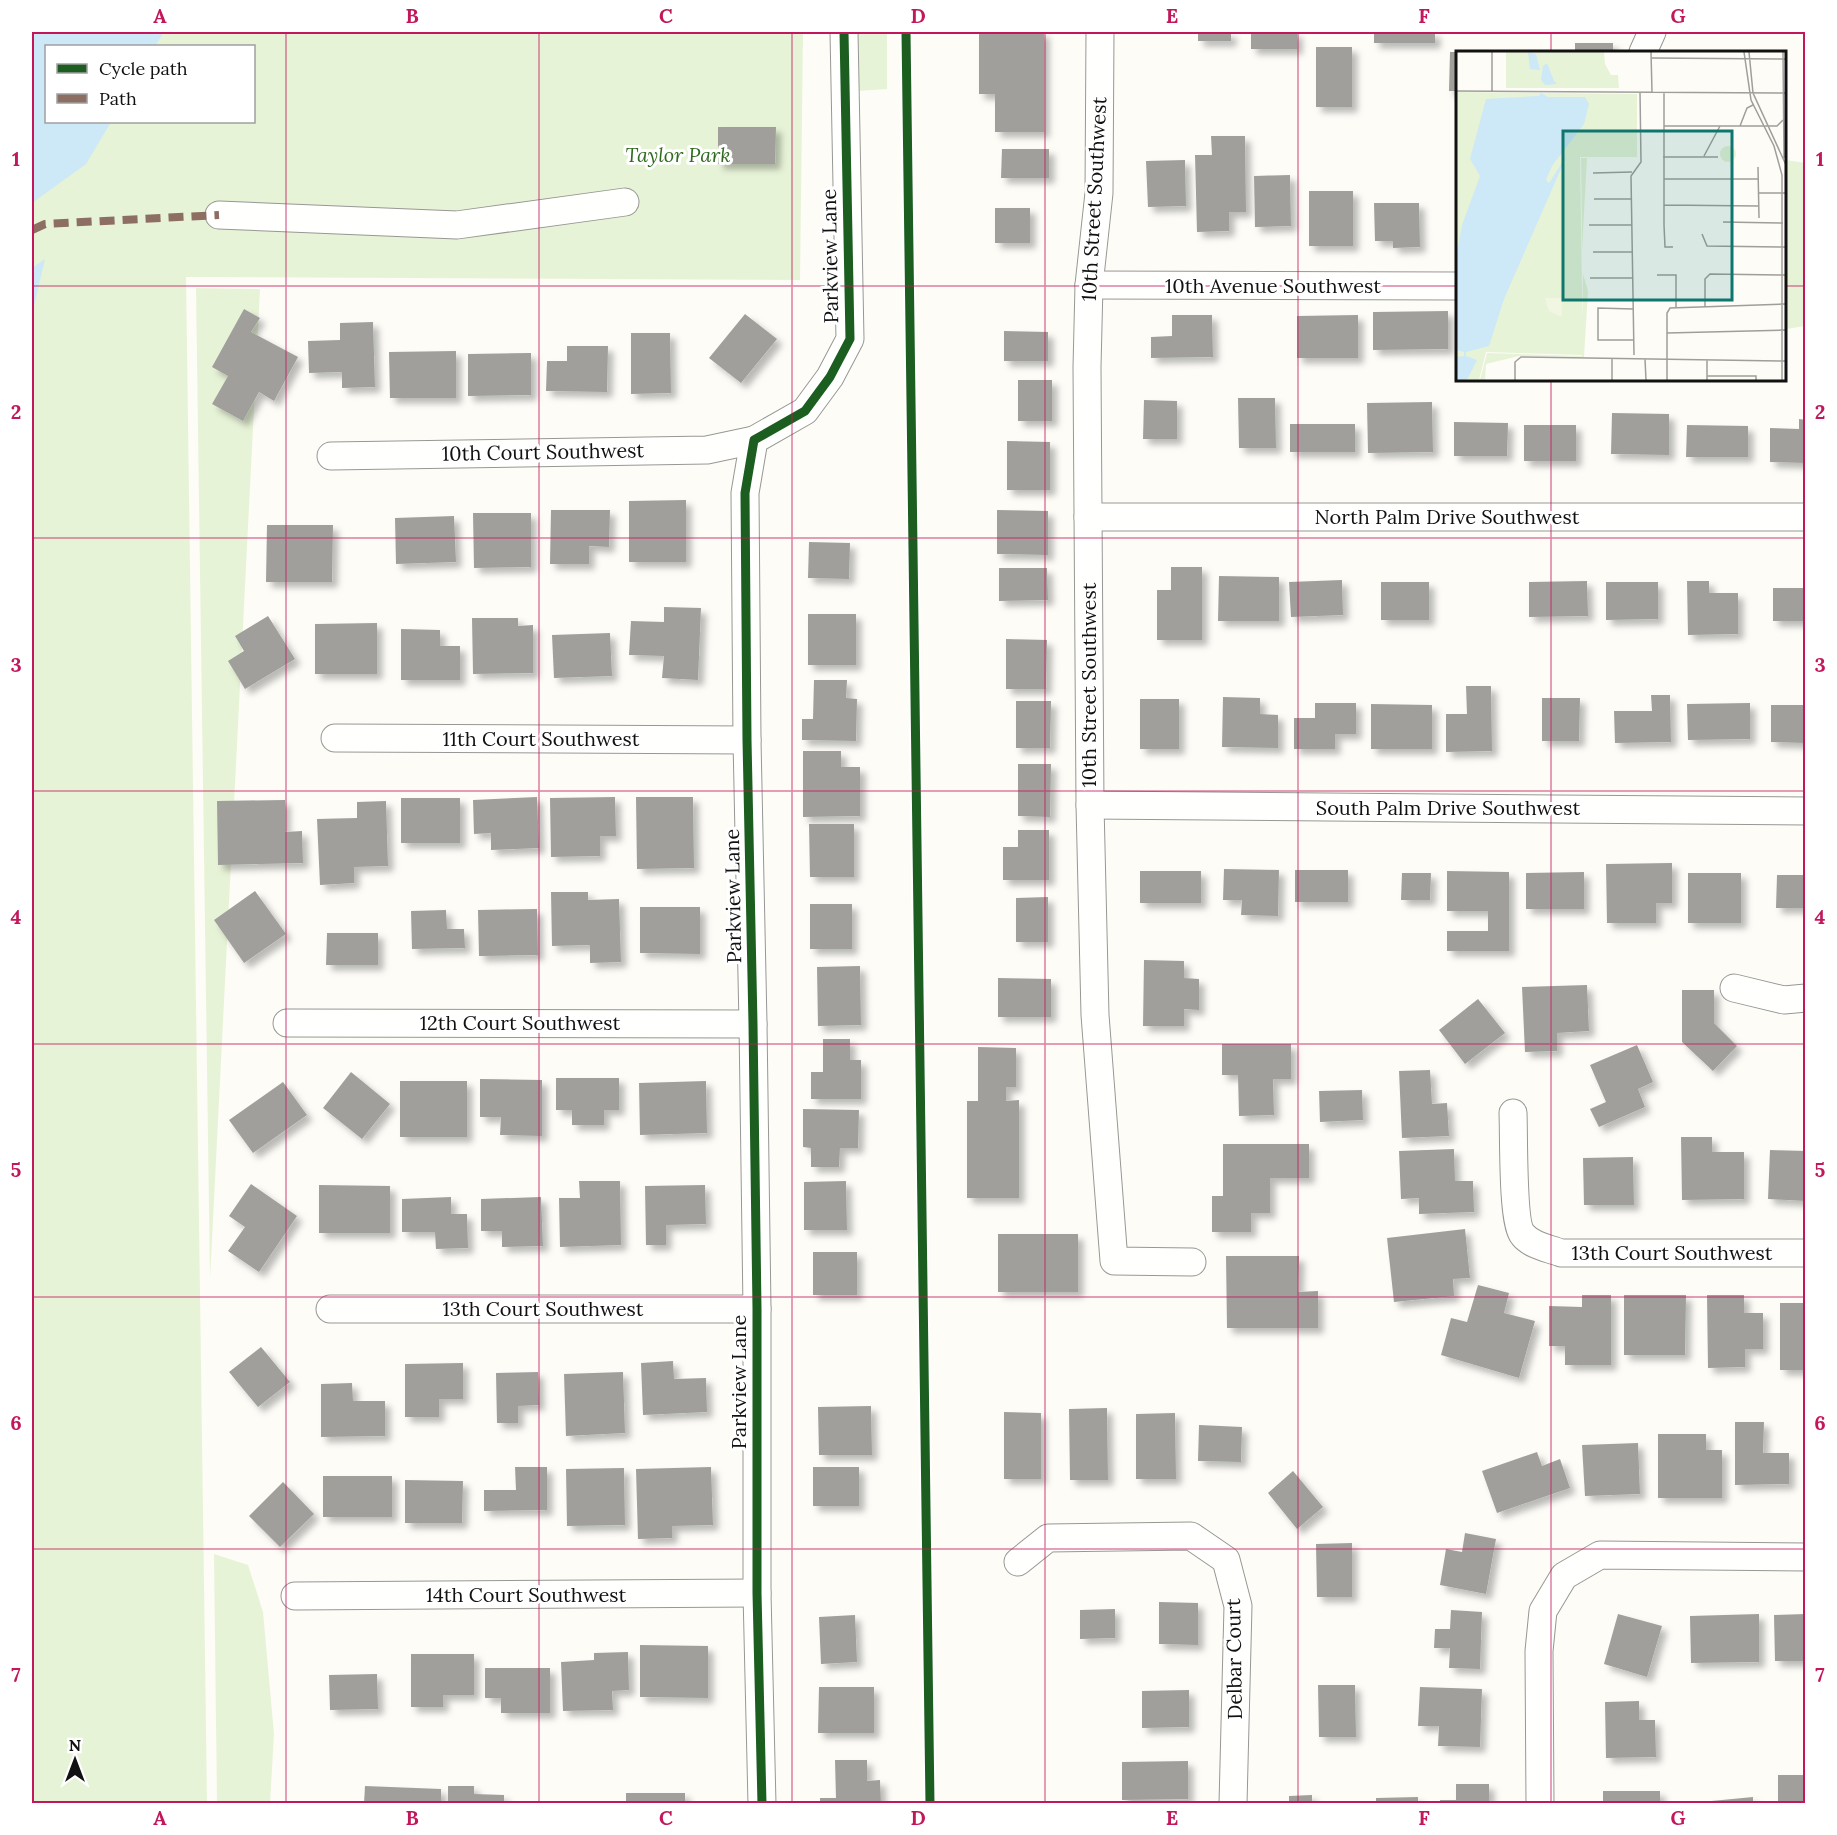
<svg xmlns="http://www.w3.org/2000/svg" width="1837" height="1835" viewBox="0 0 1837 1835" font-family="Lora,serif">
<defs>
<filter id="shadow"><feDropShadow dx="5.5" dy="5.5" stdDeviation="3" flood-color="#0004"/></filter>
</defs>
<rect width="100%" height="100%" fill="#fdfcf7"/>
<!-- green -->
<g fill="#e7f3d7" fill-rule="evenodd">
<path d="M32 32H803L800 280 186 277 207 1803 32 1804ZM46 46H254V122H46Z"/>
<polygon points="856,32 887,32 887,89 858,91"/>
<polygon points="1785,160 1806,163 1805,326 1786,329 1784,328"/>
<polygon points="196,288 260,289 210,1279"/>
<polygon points="214,1554 248,1565 263,1612 274,1734 270,1803 217,1803"/>
</g>
<!-- water -->
<g fill="#cde8f7">
<polygon points="32,32 164,32 155,46 46,46 46,122 111,122 86,164 32,203"/>
<polygon points="45,259 32,315 32,268"/>
</g>
<!-- building -->
<g fill="#a19f9c" filter="url(#shadow)">
<polygon points="979,32 1044,32 1044,132 995,132 995,94 979,94"/>
<rect x="1198" y="32" width="33" height="9"/>
<rect x="1251" y="32" width="46" height="17"/>
<rect x="1374" y="32" width="61" height="11"/>
<rect x="1575" y="43" width="38" height="9"/>
<rect x="1316" y="47" width="36" height="60"/>
<polygon points="1450,52 1458,52 1458,91 1449,91"/>
<polygon points="718,127 776,127 775,164 718,164"/>
<polygon points="1211,136 1245,136 1246,212 1229,212 1229,231 1197,232 1195,155 1212,155"/>
<polygon points="1002,149 1049,149 1049,178 1001,178"/>
<polygon points="1185,160 1186,206 1148,207 1146,161"/>
<polygon points="1290,175 1291,226 1255,227 1254,176"/>
<rect x="1309" y="191" width="44" height="55"/>
<polygon points="1374,203 1419,203 1420,247 1393,248 1393,241 1375,241"/>
<rect x="995" y="208" width="35" height="35"/>
<polygon points="244,309 260,318 251,332 298,357 274,401 259,392 243,421 212,404 228,376 212,367"/>
<polygon points="1448,311 1448,349 1373,350 1373,312"/>
<polygon points="745,314 777,339 741,383 709,358"/>
<polygon points="1172,315 1212,315 1213,357 1151,358 1151,337 1172,336"/>
<polygon points="1358,315 1358,358 1297,358 1297,316"/>
<polygon points="373,322 375,387 342,388 342,372 309,373 308,341 340,340 340,323"/>
<polygon points="1004,331 1048,332 1048,361 1004,361"/>
<polygon points="631,333 670,333 671,393 631,394"/>
<polygon points="567,346 608,346 607,392 546,391 547,361 567,361"/>
<polygon points="456,351 456,398 390,398 389,352"/>
<polygon points="531,353 531,395 468,396 468,354"/>
<rect x="1018" y="380" width="34" height="41"/>
<polygon points="1238,398 1275,398 1276,448 1239,448"/>
<polygon points="1144,400 1177,401 1177,439 1143,439"/>
<polygon points="1432,402 1433,452 1368,453 1367,403"/>
<polygon points="1612,413 1669,414 1669,455 1611,454"/>
<polygon points="1799,419 1806,420 1806,463 1770,462 1770,428 1799,429"/>
<polygon points="1454,422 1508,423 1507,456 1454,456"/>
<rect x="1290" y="424" width="65" height="28"/>
<rect x="1524" y="425" width="52" height="36"/>
<polygon points="1687,425 1748,426 1748,457 1686,457"/>
<polygon points="1007,441 1050,442 1050,490 1007,490"/>
<polygon points="686,500 686,562 629,562 629,501"/>
<polygon points="551,510 610,510 609,547 589,546 589,564 550,564"/>
<polygon points="997,510 1048,511 1048,555 997,554"/>
<polygon points="473,513 531,513 531,567 474,568"/>
<polygon points="454,516 456,562 396,564 395,518"/>
<polygon points="267,525 333,525 332,582 266,582"/>
<polygon points="809,542 850,543 849,579 808,578"/>
<polygon points="1171,567 1202,567 1202,640 1157,640 1157,590 1171,590"/>
<polygon points="999,568 1047,568 1048,600 999,601"/>
<polygon points="1219,576 1279,577 1279,621 1218,621"/>
<polygon points="1342,580 1343,615 1291,617 1289,582"/>
<polygon points="1587,581 1588,616 1529,617 1529,582"/>
<polygon points="1687,581 1709,581 1709,593 1738,593 1738,634 1688,635"/>
<rect x="1381" y="582" width="48" height="38"/>
<polygon points="1606,582 1658,582 1658,619 1606,620"/>
<rect x="1773" y="588" width="33" height="33"/>
<polygon points="664,607 701,608 698,680 662,678 664,656 629,655 631,621 664,622"/>
<rect x="808" y="614" width="48" height="51"/>
<polygon points="268,616 295,659 245,689 228,661 244,651 235,636"/>
<polygon points="472,618 518,618 518,626 533,625 533,673 473,674"/>
<polygon points="377,623 377,674 315,674 315,624"/>
<polygon points="401,629 440,630 440,646 460,646 460,680 401,680"/>
<polygon points="610,633 612,676 554,678 552,635"/>
<polygon points="1006,639 1047,640 1046,689 1006,689"/>
<polygon points="814,680 847,680 846,698 857,699 856,741 802,740 802,719 813,719"/>
<polygon points="1466,686 1491,686 1492,751 1446,752 1446,714 1467,714"/>
<polygon points="1651,695 1670,695 1671,742 1615,743 1614,711 1652,711"/>
<polygon points="1223,697 1260,698 1260,714 1278,715 1278,748 1222,747"/>
<polygon points="1542,698 1580,698 1579,741 1542,741"/>
<rect x="1140" y="699" width="39" height="50"/>
<polygon points="1016,701 1051,701 1050,748 1016,748"/>
<polygon points="1315,703 1356,703 1356,734 1335,734 1335,749 1294,749 1294,718 1315,718"/>
<polygon points="1750,703 1750,739 1688,740 1687,704"/>
<polygon points="1371,704 1432,705 1432,749 1371,749"/>
<polygon points="1771,705 1806,705 1806,743 1771,742"/>
<polygon points="803,751 841,751 841,767 860,767 860,816 803,817"/>
<polygon points="1018,764 1051,764 1050,817 1018,816"/>
<polygon points="537,797 539,848 491,850 491,833 474,834 473,800"/>
<polygon points="615,797 616,836 600,836 600,856 551,857 550,798"/>
<polygon points="636,797 693,797 694,868 637,869"/>
<rect x="401" y="798" width="59" height="45"/>
<polygon points="285,800 285,832 302,831 303,863 218,865 217,801"/>
<polygon points="386,801 388,866 354,867 354,883 320,885 317,819 357,818 357,802"/>
<polygon points="809,824 854,824 854,877 810,877"/>
<polygon points="1018,830 1049,830 1049,880 1003,880 1003,847 1018,847"/>
<polygon points="1672,863 1672,903 1656,903 1656,923 1607,923 1606,864"/>
<polygon points="1224,869 1279,870 1278,916 1241,915 1242,900 1223,900"/>
<rect x="1295" y="870" width="53" height="32"/>
<rect x="1140" y="871" width="61" height="32"/>
<polygon points="1447,871 1509,872 1509,951 1447,951 1447,931 1488,931 1488,911 1447,911"/>
<polygon points="1584,872 1584,909 1526,909 1526,873"/>
<polygon points="1402,873 1431,873 1430,900 1401,900"/>
<rect x="1688" y="873" width="53" height="50"/>
<polygon points="1777,875 1806,875 1806,908 1776,908"/>
<polygon points="255,891 286,934 244,963 214,920"/>
<polygon points="551,892 588,892 588,900 619,899 621,962 590,963 590,945 552,946"/>
<polygon points="1048,897 1048,942 1016,942 1016,898"/>
<rect x="810" y="904" width="42" height="45"/>
<polygon points="640,907 700,907 700,954 640,953"/>
<polygon points="537,909 538,955 479,956 478,910"/>
<polygon points="446,910 447,929 464,929 465,948 412,949 411,911"/>
<polygon points="327,933 378,933 378,965 326,965"/>
<polygon points="1144,960 1184,961 1184,978 1199,979 1199,1010 1184,1009 1184,1026 1143,1026"/>
<polygon points="860,966 861,1025 818,1026 817,967"/>
<polygon points="998,978 1051,979 1051,1017 998,1017"/>
<polygon points="1587,985 1589,1031 1557,1033 1557,1051 1525,1052 1522,987"/>
<polygon points="1682,990 1714,990 1714,1023 1737,1046 1713,1071 1682,1042"/>
<polygon points="1478,999 1505,1033 1465,1064 1439,1030"/>
<polygon points="823,1039 850,1039 850,1060 861,1060 861,1099 811,1099 811,1072 823,1072"/>
<polygon points="1222,1044 1291,1044 1291,1079 1273,1079 1274,1115 1239,1116 1238,1075 1222,1075"/>
<polygon points="1637,1045 1653,1082 1638,1089 1645,1107 1599,1127 1590,1109 1606,1102 1590,1065"/>
<polygon points="978,1047 1016,1048 1016,1087 1006,1087 1006,1101 1019,1100 1019,1198 967,1198 967,1101 978,1101"/>
<polygon points="1430,1070 1432,1104 1447,1103 1449,1136 1402,1138 1399,1071"/>
<polygon points="351,1072 390,1104 362,1139 323,1108"/>
<polygon points="556,1078 619,1078 619,1110 604,1110 604,1125 572,1125 572,1110 556,1110"/>
<polygon points="480,1079 542,1080 542,1136 500,1135 501,1117 480,1117"/>
<rect x="400" y="1081" width="67" height="56"/>
<polygon points="706,1081 707,1133 640,1135 639,1083"/>
<polygon points="283,1082 307,1115 253,1153 229,1120"/>
<polygon points="1362,1090 1363,1120 1320,1122 1319,1091"/>
<polygon points="803,1109 859,1110 858,1148 840,1148 839,1167 811,1167 811,1148 803,1147"/>
<polygon points="1681,1137 1712,1137 1712,1152 1744,1152 1744,1199 1682,1200"/>
<polygon points="1223,1144 1309,1144 1309,1178 1270,1178 1270,1213 1251,1213 1251,1232 1212,1232 1212,1196 1223,1196"/>
<polygon points="1454,1149 1455,1181 1473,1181 1474,1212 1419,1214 1419,1198 1401,1199 1399,1151"/>
<polygon points="1770,1150 1806,1151 1806,1201 1768,1199"/>
<polygon points="1633,1157 1634,1205 1584,1205 1583,1158"/>
<polygon points="579,1181 620,1181 621,1245 560,1247 559,1198 580,1198"/>
<polygon points="846,1181 847,1230 804,1230 804,1182"/>
<polygon points="251,1184 297,1216 259,1272 228,1251 245,1227 229,1216"/>
<polygon points="319,1185 390,1186 390,1233 319,1233"/>
<polygon points="705,1185 706,1224 666,1225 666,1245 646,1245 645,1186"/>
<polygon points="451,1197 451,1214 467,1214 468,1248 436,1249 435,1232 402,1232 402,1199"/>
<polygon points="541,1197 543,1246 502,1247 502,1231 481,1231 481,1199"/>
<polygon points="1465,1229 1470,1278 1453,1279 1454,1296 1394,1302 1387,1238"/>
<rect x="998" y="1234" width="80" height="58"/>
<rect x="813" y="1252" width="44" height="43"/>
<polygon points="1226,1256 1299,1256 1298,1292 1318,1291 1318,1328 1227,1328"/>
<polygon points="1478,1285 1509,1293 1504,1313 1535,1321 1519,1378 1441,1355 1451,1318 1467,1322"/>
<polygon points="1582,1295 1611,1295 1611,1365 1565,1365 1565,1346 1549,1346 1549,1306 1582,1307"/>
<polygon points="1624,1295 1686,1295 1685,1355 1624,1355"/>
<polygon points="1707,1295 1744,1295 1744,1313 1763,1313 1763,1349 1745,1349 1745,1367 1708,1368"/>
<rect x="1780" y="1303" width="26" height="67"/>
<polygon points="261,1347 290,1382 258,1407 229,1372"/>
<polygon points="673,1361 674,1379 706,1378 707,1412 643,1415 641,1363"/>
<polygon points="463,1363 463,1399 439,1399 439,1417 405,1417 405,1364"/>
<polygon points="538,1372 539,1405 518,1406 518,1423 497,1423 496,1373"/>
<polygon points="623,1372 625,1433 566,1436 564,1374"/>
<polygon points="352,1383 353,1401 385,1401 385,1436 321,1437 321,1384"/>
<polygon points="871,1406 872,1455 819,1455 818,1407"/>
<polygon points="1107,1408 1108,1480 1070,1480 1069,1409"/>
<polygon points="1004,1412 1041,1413 1041,1479 1004,1479"/>
<polygon points="1175,1413 1176,1479 1136,1479 1136,1414"/>
<polygon points="1735,1422 1764,1422 1763,1453 1789,1453 1789,1484 1735,1485"/>
<polygon points="1199,1425 1242,1427 1241,1462 1198,1461"/>
<polygon points="1658,1434 1706,1434 1706,1450 1722,1450 1722,1498 1658,1498"/>
<polygon points="1638,1443 1640,1494 1585,1496 1582,1445"/>
<polygon points="1537,1452 1542,1466 1560,1459 1570,1488 1497,1513 1482,1471"/>
<polygon points="515,1467 547,1467 547,1510 484,1511 484,1490 516,1490"/>
<polygon points="711,1467 713,1525 672,1526 672,1538 638,1539 636,1469"/>
<rect x="813" y="1467" width="46" height="39"/>
<polygon points="624,1468 625,1525 567,1526 566,1469"/>
<polygon points="1293,1471 1323,1507 1297,1529 1268,1493"/>
<rect x="323" y="1476" width="69" height="41"/>
<polygon points="405,1480 463,1481 462,1523 405,1523"/>
<polygon points="283,1482 314,1514 280,1547 249,1516"/>
<polygon points="1465,1533 1496,1539 1486,1594 1440,1585 1446,1549 1462,1552"/>
<polygon points="1352,1543 1352,1597 1317,1597 1316,1544"/>
<polygon points="1159,1602 1198,1603 1198,1645 1159,1644"/>
<polygon points="1115,1609 1115,1638 1080,1639 1080,1610"/>
<polygon points="1451,1610 1482,1612 1480,1669 1449,1668 1450,1648 1434,1648 1435,1629 1450,1629"/>
<polygon points="1618,1614 1662,1626 1647,1677 1604,1664"/>
<polygon points="1759,1614 1759,1662 1691,1663 1690,1616"/>
<polygon points="1806,1614 1806,1661 1775,1661 1774,1615"/>
<polygon points="855,1615 857,1662 821,1664 819,1617"/>
<polygon points="640,1645 708,1646 708,1698 640,1697"/>
<polygon points="628,1652 629,1690 612,1691 613,1710 563,1711 561,1662 594,1660 594,1653"/>
<polygon points="411,1654 474,1654 474,1695 443,1695 443,1707 411,1707"/>
<polygon points="485,1668 550,1668 550,1713 501,1713 501,1698 485,1698"/>
<polygon points="377,1674 378,1709 330,1710 329,1675"/>
<polygon points="1318,1685 1355,1685 1356,1737 1319,1737"/>
<polygon points="819,1687 874,1687 874,1733 818,1733"/>
<polygon points="1420,1687 1482,1689 1480,1747 1438,1746 1439,1726 1418,1726"/>
<polygon points="1189,1690 1189,1727 1142,1728 1142,1691"/>
<polygon points="1639,1701 1639,1720 1655,1720 1656,1757 1606,1758 1605,1702"/>
<polygon points="835,1760 867,1760 867,1781 880,1780 881,1804 820,1804 820,1798 836,1798"/>
<polygon points="1188,1761 1188,1799 1122,1800 1122,1762"/>
<polygon points="1778,1775 1804,1775 1806,1804 1778,1804"/>
<polygon points="1456,1784 1489,1784 1489,1804 1440,1804 1440,1800 1456,1800"/>
<polygon points="365,1786 441,1789 441,1804 364,1804"/>
<polygon points="448,1786 474,1786 474,1794 504,1795 504,1804 448,1804"/>
<rect x="1603" y="1791" width="57" height="13"/>
<rect x="626" y="1793" width="59" height="11"/>
<polygon points="1312,1795 1312,1804 1289,1804 1289,1796"/>
<polygon points="1418,1797 1418,1804 1376,1804 1376,1798"/>
<polygon points="1753,1797 1753,1804 1701,1804 1701,1802"/>
</g>
<g fill="none" stroke-linecap="round" stroke-linejoin="round">
<!-- minor casing -->
<g stroke="#979795" stroke-width="29">
<g id="minor">
<polyline points="1100,32 1099,193 1089,285 1087,367 1090,805 1095,1015 1114,1261 1192,1262"/>
<polyline points="1643,52 1652,32"/>
<polyline points="219,215 457,225 625,202"/>
<polyline points="1089,285 1458,286"/>
<polyline points="331,456 707,450 754,440"/>
<polyline points="1088,517 1806,517"/>
<polyline points="335,738 747,740"/>
<polyline points="1090,805 1806,811"/>
<polyline points="1734,988 1784,1000 1806,998"/>
<polyline points="287,1023 753,1024"/>
<path d="M1513 1113C1514 1134 1512 1223 1523 1235 1532 1246 1548 1248 1561 1253H1806"/>
<polyline points="330,1309 757,1309"/>
<polyline points="1018,1562 1048,1538 1191,1536 1226,1560 1238,1606 1233,1804"/>
<polyline points="295,1596 757,1593"/>
<polyline points="762,1804 757,1593 757,1309 753,1024 747,740 745,493 754,440 805,411 830,377 850,339 844,32"/>
<polyline points="1540,1804 1539,1651 1543,1611 1564,1576 1600,1555 1806,1557"/>
</g>
</g>
<!-- minor -->
<use href="#minor" stroke="#fffffe" stroke-width="27"/>
<!-- quiet -->
<polyline stroke="#8d6e63" stroke-width="8" stroke-dasharray="15 8" stroke-linecap="butt" points="32,230 45,224 219,215"/>
<!-- cycleway casing -->
<g stroke="#fff" stroke-width="13">
<g id="cycleway">
<polyline points="906,32 930,1804"/>
<polyline points="762,1804 757,1593 757,1309 753,1024 747,740 745,493 754,440 805,411 830,377 850,339 844,32"/>
</g>
</g>
<!-- cycleway -->
<use href="#cycleway" stroke="#1b5e20" stroke-width="9"/>
</g>
<!-- grid -->
<path fill="none" stroke="#c2185b" stroke-width="1.5" stroke-opacity="0.55" d="M286 32V1804M539 32V1804M792 32V1804M1045 32V1804M1298 32V1804M1551 32V52M32 286H1458M1784 286H1806M1551 380V1804M32 538H1806M32 791H1806M32 1044H1806M32 1297H1806M32 1549H1806"/>
<g text-anchor="middle" stroke-width="6" stroke-linejoin="round" paint-order="stroke">
<!-- park labels -->
<g font-size="20" font-style="italic" fill="#2f6b1f" stroke="#fff">
<text x="678" y="162">Taylor Park</text>
</g>
<!-- street labels -->
<g font-size="20" fill="#111" stroke="#fff">
<text transform="translate(1094 199) rotate(-87)" y="7">10th Street Southwest</text>
<text transform="translate(830 256) rotate(-91)" y="7">Parkview Lane</text>
<text x="1273" y="293">10th Avenue Southwest</text>
<text transform="translate(543 452) rotate(-1)" y="7">10th Court Southwest</text>
<text x="1447" y="524">North Palm Drive Southwest</text>
<text transform="translate(1089 685) rotate(-90)" y="7">10th Street Southwest</text>
<text x="541" y="746">11th Court Southwest</text>
<text x="1448" y="815">South Palm Drive Southwest</text>
<text transform="translate(733 896) rotate(-91)" y="7">Parkview Lane</text>
<text x="520" y="1030">12th Court Southwest</text>
<text x="1672" y="1260">13th Court Southwest</text>
<text x="543" y="1316">13th Court Southwest</text>
<text transform="translate(739 1382) rotate(-90)" y="7">Parkview Lane</text>
<text x="526" y="1602">14th Court Southwest</text>
<text transform="translate(1234 1659) rotate(-91)" y="7">Delbar Court</text>
</g>
</g>
<!-- overview -->
<g transform="translate(1456 51)">
<rect width="330" height="330" fill="#fdfcf7"/>
<path d="M50 1H148L149 13 155 24H162L163 37H50ZM0 41 181 43V106H124L127 304 30 301 23 329H0ZM264 103a8 8 0 1 1 16 0a8 8 0 1 1-16 0ZM125 107H131L126 198V170ZM127 223 132 240 128 306 63 305 30 313 29 329H24L31 302 126 305Z" fill="#e7f3d7"/>
<path d="M89 247H106V266L93 260Z" fill="#f0f6e1"/>
<path d="M72 1 80 3 84 19 74 18ZM91 12 98 30 101 33 89 34 85 29 87 15ZM85 42 92 46H129L133 53 128 73 96 115 90 129 93 132 111 104 48 248 33 295 10 301V305L21 309 11 329H0V306L8 305V301L0 299V207L6 174 24 125 14 108 30 48 83 45Z" fill="#cde8f7"/>
<path fill="none" stroke="#9f9e9b" stroke-width="1.5" d="M195 1 196 41M288 1 295 49 318 95 326 124V329M293 1 297 42 330 114M327 1 328 107M196 7 330 8M0 40 330 42M36 40V1M208 41V174L209 196H217M208 75H321L327 69M284 75 291 57 297 54M248 105 264 75M207 106H262M302 116 303 167M137 122 176 121M208 128H302M302 142H330M138 148H176M208 154 302 155M267 171 327 172M133 174H176M246 183 251 195 330 196M137 201H177M201 224H220V256M134 227H177M249 256V228L254 223 330 224M177 258 142 257V289H178M211 282 330 279M178 304 175 125 185 111 184 41M156 308V329M189 308 190 329M251 309V329M251 325H300V329M59 329V311L65 306 330 310M211 329V262L214 257 330 253"/>
<path fill="#0f766e" fill-opacity="0.15" stroke="#0f766e" stroke-width="3" d="M107 80H276V249H107Z"/>
<rect width="330" height="330" fill="none" stroke="#111" stroke-width="3"/>
</g>
<!-- border -->
<rect width="1837" height="1835" fill="none" stroke="#ffffff" stroke-width="66"/>
<!-- legend -->
<rect x="45" y="45" width="210" height="78" fill="#ffffff" stroke="#a0a0a0" stroke-width="1.5"/>
<rect x="57" y="64" width="30" height="9" fill="#1b5e20" stroke="#a0a0a0" stroke-width="1.5"/>
<text x="99" y="75" font-size="18" fill="#111111">Cycle path</text>
<rect x="57" y="94" width="30" height="9" fill="#8d6e63" stroke="#a0a0a0" stroke-width="1.5"/>
<text x="99" y="105" font-size="18" fill="#111111">Path</text>
<!-- north arrow -->
<g transform="translate(75 1760)" stroke="#ffffff" stroke-width="4.5" paint-order="stroke">
<path d="M0-4.5L10 22L0 15L-10 22Z" fill="#111111"/>
<text y="-9" font-size="16" font-weight="bold" text-anchor="middle" fill="#111111">N</text>
</g>
<rect x="33" y="33" width="1771" height="1769" fill="none" stroke="#c2185b" stroke-width="2"/>
<g font-size="20" text-anchor="middle" font-weight="bold" fill="#c2185b">
<text x="160" y="23">A</text>
<text x="412" y="23">B</text>
<text x="666" y="23">C</text>
<text x="918" y="23">D</text>
<text x="1172" y="23">E</text>
<text x="1424" y="23">F</text>
<text x="1678" y="23">G</text>
<text x="16" y="166">1</text>
<text x="1820" y="166">1</text>
<text x="16" y="419">2</text>
<text x="1820" y="419">2</text>
<text x="16" y="672">3</text>
<text x="1820" y="672">3</text>
<text x="16" y="924">4</text>
<text x="1820" y="924">4</text>
<text x="16" y="1177">5</text>
<text x="1820" y="1177">5</text>
<text x="16" y="1430">6</text>
<text x="1820" y="1430">6</text>
<text x="16" y="1682">7</text>
<text x="1820" y="1682">7</text>
<text x="160" y="1825">A</text>
<text x="412" y="1825">B</text>
<text x="666" y="1825">C</text>
<text x="918" y="1825">D</text>
<text x="1172" y="1825">E</text>
<text x="1424" y="1825">F</text>
<text x="1678" y="1825">G</text>
</g>
</svg>
